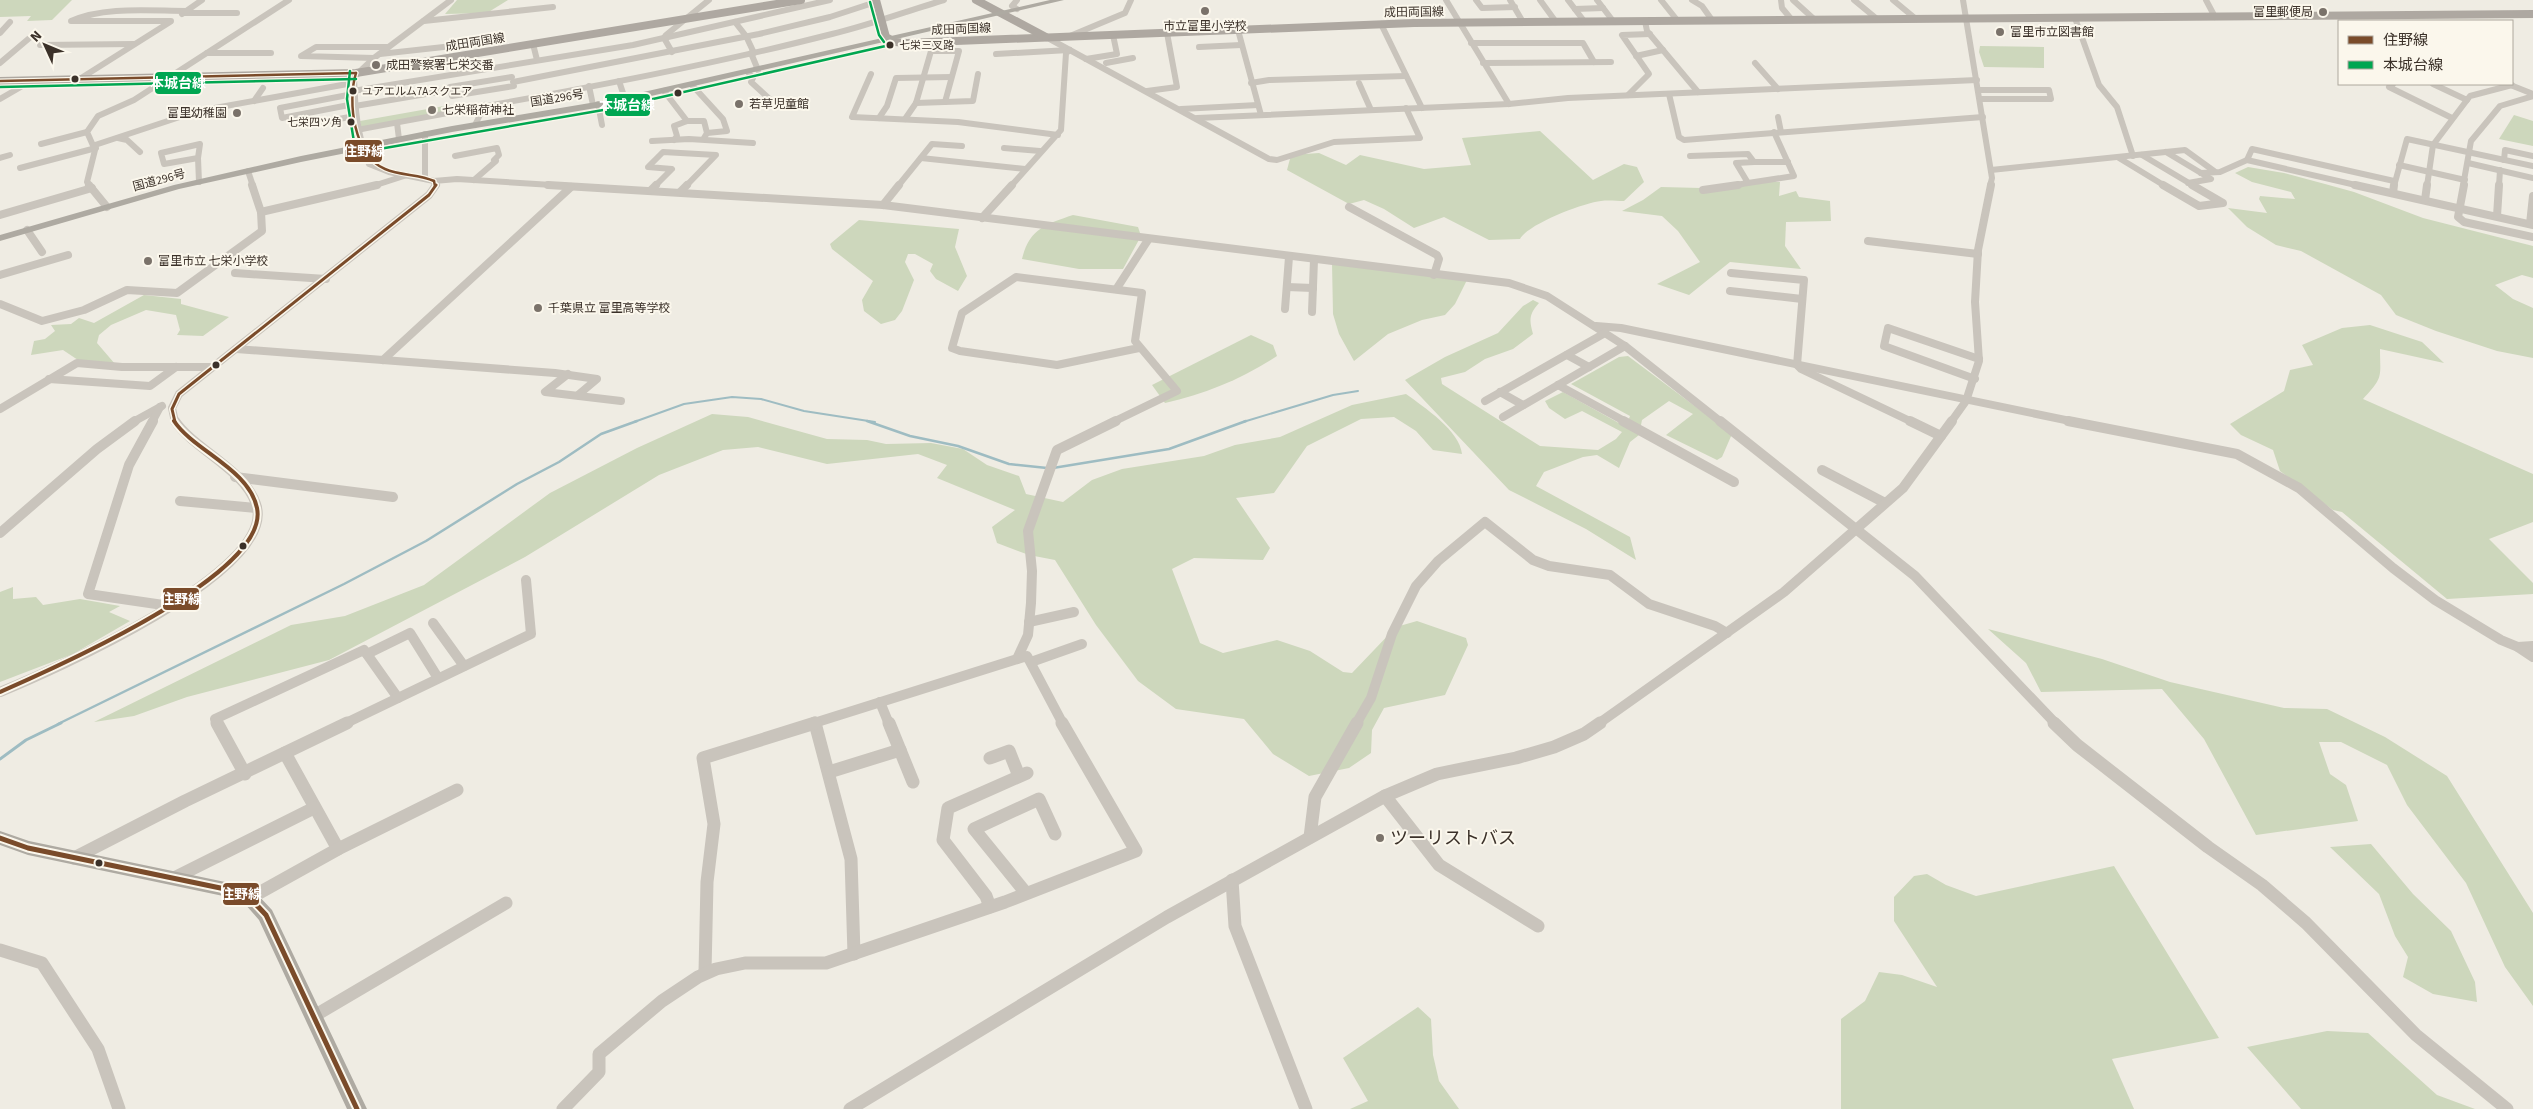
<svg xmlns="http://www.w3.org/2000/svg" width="2533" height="1109" viewBox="0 0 2533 1109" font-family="'Source Sans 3','Noto Sans JP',sans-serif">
<rect width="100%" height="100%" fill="#efece3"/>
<!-- green -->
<g fill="#cdd7bc">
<polygon points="0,0 72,0 52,20 27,21 31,16 0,17"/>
<polygon points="457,0 508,0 487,13 445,14"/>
<polygon points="1980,46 2044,47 2044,68 1984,67 1979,52"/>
<polygon points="450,105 449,110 444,114 361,127 360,121"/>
<polygon points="2514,115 2533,121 2533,146 2499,139"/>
<path d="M1540 131 1593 180 1624 164 1637 167 1644 182 1624 201C1617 201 1608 200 1601 201 1583 203 1528 224 1520 239L1489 240 1444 217 1414 228 1384 209 1364 200 1349 204 1287 170 1291 155 1319 153 1346 165 1360 155 1424 169 1471 165 1462 138Z"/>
<polygon points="2248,167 2284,173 2325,184 2354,192 2423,218 2533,246 2533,278 2522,275 2495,285 2513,299 2533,308 2533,358 2497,351 2436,331 2396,315 2381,295 2301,251 2276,245 2247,227 2228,208 2267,213 2259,199 2260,196 2295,199 2291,192 2252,182 2235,173"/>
<polygon points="1769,182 1780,182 1779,196 1796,191 1799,197 1830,201 1831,221 1786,222 1785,246 1801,269 1730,262 1689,295 1657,284 1700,262 1678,231 1662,216 1622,211 1643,200 1661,187 1701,188"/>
<path d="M1073 215 1138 227 1141 236 1123 269H1079L1022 259C1029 229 1046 224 1073 215Z"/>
<polygon points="859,220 959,229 955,247 967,276 958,291 936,279 930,271 933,264 915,254 908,254 905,262 914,280 902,311 895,320 881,324 864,311 862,300 873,281 832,249 830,244"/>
<polygon points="1332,263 1467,280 1455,304 1445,315 1422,320 1388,334 1354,361 1339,334 1333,314"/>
<polygon points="144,295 181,299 181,304 229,317 203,336 177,335 180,330 176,315 146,310 111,325 99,335 97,343 115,364 78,360 63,350 31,355 34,341 45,339 55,331 51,325 71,324 79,318 94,323"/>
<path d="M1533 300 1539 303C1529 314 1529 320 1533 334L1513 349 1485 359 1465 372 1441 378 1442 384 1540 446 1598 450 1616 439 1622 432 1582 411 1565 419 1549 408 1545 401 1563 392 1626 427 1630 416 1571 384 1619 357 1628 356 1732 434 1722 457 1717 460 1666 435 1693 414 1669 401 1642 420 1639 435 1630 442 1619 468 1597 455 1583 457 1544 472 1536 486 1630 537 1636 560 1586 529 1509 490 1405 380 1445 357 1498 333 1523 306Z"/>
<path d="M2370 325 2422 342 2444 363 2380 349C2380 377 2384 377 2363 399L2533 474V522L2489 539 2533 583V594L2447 599 2342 512 2333 510 2280 471 2273 450 2241 435 2230 424 2284 391 2290 370 2313 365 2302 345 2342 328Z"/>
<path d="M1251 335 1273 345 1277 356C1242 379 1205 394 1165 403L1152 385Z"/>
<path d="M1406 394C1424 407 1460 431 1462 454L1433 450 1416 431 1394 417 1361 419 1307 446 1274 493 1236 498 1270 548 1263 560 1194 558 1172 569 1200 643 1223 653 1277 640 1310 651 1343 672 1352 673 1396 627 1417 621 1466 638 1468 645 1445 695 1384 708 1372 730 1371 753 1349 768 1309 776 1273 754 1244 719 1176 709 1138 681 1096 625 1055 560 1029 555 997 543 992 527 1015 510 937 478 947 465 918 454 827 464 758 447 723 450 659 475 525 557 329 660 187 697 134 716 94 722 291 625 345 616 424 585 550 493 637 448 712 414 748 417 827 439 867 440 886 444 931 443 963 449 987 465 1019 476 1026 494 1063 502 1092 480 1122 469 1204 456 1235 445 1280 437 1352 405Z"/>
<polygon points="13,587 13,599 36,597 43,605 80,599 120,606 109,612 130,621 73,654 0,682 0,592"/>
<polygon points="1988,629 2102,659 2170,682 2284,708 2327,709 2385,737 2447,776 2533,913 2533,1006 2505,967 2466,883 2407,805 2387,765 2341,742 2319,742 2330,774 2346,785 2358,821 2256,835 2204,739 2162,689 2041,692 2026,663"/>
<polygon points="2371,844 2413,894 2451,931 2475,982 2477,1002 2433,994 2403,977 2408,957 2395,936 2379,894 2330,847"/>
<polygon points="2114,866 2219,1038 2112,1059 2134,1109 1841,1109 1841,1019 1865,1001 1879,972 1902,975 1937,987 1894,921 1894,897 1914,876 1927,874 1946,885 1976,896"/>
<polygon points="1418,1007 1431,1019 1433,1055 1439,1081 1459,1109 1350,1109 1368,1101 1343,1058"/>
<polygon points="2327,1031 2368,1033 2437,1095 2475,1109 2301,1109 2247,1047"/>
</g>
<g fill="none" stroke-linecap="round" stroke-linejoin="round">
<!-- stream-far2 -->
<g stroke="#9ebcc2" stroke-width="2">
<polyline points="634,422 684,404 732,397 761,399 804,411 875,422"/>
<polyline points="1243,422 1333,395 1358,391"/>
</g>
<!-- stream-far1 -->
<g stroke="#9ebcc2" stroke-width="2.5">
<polyline points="867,421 910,436 958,446 1009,464 1047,468"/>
<polyline points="1053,468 1169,449 1246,421"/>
<polyline points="58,724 344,584 426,541 517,484 559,462 601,434 637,421"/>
</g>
<!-- stream -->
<polyline stroke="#9ebcc2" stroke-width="3" points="0,759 26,740 61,723"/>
<!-- minor-far3 -->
<g stroke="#c9c4bc" stroke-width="6">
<path d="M451 0 374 58 354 77C355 108 357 135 369 164L389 172 434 181 457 179 568 186"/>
<polyline points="1017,0 1012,6 1017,9"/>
<polyline points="1446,0 1509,104"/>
<polyline points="1476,0 1482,8 1515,7"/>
<polyline points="1510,0 1523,22"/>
<polyline points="1540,0 1556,22"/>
<polyline points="1568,0 1584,21"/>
<polyline points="1597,0 1613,21"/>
<polyline points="1661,0 1677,20"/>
<polyline points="1692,0 1702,6 1712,20"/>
<polyline points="1781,0 1782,8 1792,20"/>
<polyline points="1793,0 1815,20"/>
<polyline points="1854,0 1877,19"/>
<polyline points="1893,0 1916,19"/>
<polyline points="1963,0 1992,178 1990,186"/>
<polyline points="2206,0 2215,17"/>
<polyline points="1575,9 1603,8"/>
<polyline points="183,13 237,13"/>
<polyline points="182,14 202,0"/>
<polyline points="2075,18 2099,85 2117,107 2133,156"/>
<path d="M171 21H71C105 6 150 11 187 11"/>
<polyline points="424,21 553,7"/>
<polyline points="1645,21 1647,31 1698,92"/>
<polyline points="735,22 746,36 754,53"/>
<polyline points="1381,24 1422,108"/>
<polyline points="1238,30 1261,115"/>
<polyline points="0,33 10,22"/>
<polyline points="1070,36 1125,13 1131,0"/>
<polyline points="1046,37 1269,159 1277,160 1334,142 1420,138 1406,108"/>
<polyline points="1471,43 1583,43 1594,62"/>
<polyline points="533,44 537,60"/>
<polyline points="40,45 134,44"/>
<polyline points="1199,47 1241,45"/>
<polyline points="931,51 959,51 945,102"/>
<polyline points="672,52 664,38 666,35 709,0"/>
<polyline points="207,53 271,53"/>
<polyline points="751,53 758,70"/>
<polyline points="380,54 480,43"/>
<polyline points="996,54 1069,50"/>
<polyline points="1636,56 1663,50"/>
<polyline points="374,58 301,56 316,47 388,47"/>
<polyline points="1086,59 1117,54 1113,35"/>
<polyline points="0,63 33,35"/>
<polyline points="1106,63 1133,58"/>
<polyline points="1483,63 1611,62"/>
<polyline points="1755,63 1778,89"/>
<polyline points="748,72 753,78 751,82 774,103"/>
<polyline points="871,74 852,117 958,122 1058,135"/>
<polyline points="512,77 450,87 452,96 514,86"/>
<polyline points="78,80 170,22"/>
<polyline points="619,81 625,99"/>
<polyline points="513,82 759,34 830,17 876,2"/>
<polyline points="1251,83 1269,80 1406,76"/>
<polyline points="1359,83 1371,110"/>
<polyline points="2393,84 2389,87 2452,118"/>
<polyline points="2433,84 2467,100"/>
<polyline points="2508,84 2533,94"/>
<polyline points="692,85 723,119 727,131 707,133"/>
<polyline points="589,86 593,105"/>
<polyline points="1979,90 2049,90 2051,99 1980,99"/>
<polyline points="353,91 633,45 830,0"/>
<polyline points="664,91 687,121"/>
<polyline points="1147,91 1177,87 1167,33"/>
<polyline points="353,94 280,108 282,118 354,104"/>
<polyline points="1669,94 1679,137 1684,140 1983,117"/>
<polyline points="1628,95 1649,74 1622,35 1650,34"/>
<polyline points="0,99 31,81"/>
<polyline points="254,101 263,88"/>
<polyline points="916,103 973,101 978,74"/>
<polyline points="598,104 602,125"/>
<polyline points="355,106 450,90"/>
<polyline points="1181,109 1258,105"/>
<polyline points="1778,117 1781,132"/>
<polyline points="879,118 887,106 896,78 951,77"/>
<polyline points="1197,118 1509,104 1568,98 1977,80"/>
<polyline points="905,119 916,103 931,51 937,41"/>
<polyline points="397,123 399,139"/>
<polyline points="306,125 355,116"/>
<polyline points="475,125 485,105"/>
<path d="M357 130C515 100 676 74 832 34 870 25 907 11 944 0"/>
<polyline points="425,134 425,178"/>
<polyline points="118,138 127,140 140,152"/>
<polyline points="674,140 677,136 674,126 687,121 704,121 707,133 704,138"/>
<polyline points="652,141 689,139 753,143"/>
<polyline points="41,144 87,132"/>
<polygon points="200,144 198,158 164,164 161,153"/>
<polyline points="95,145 198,111 353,83"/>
<polyline points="1004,148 1040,151"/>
<polyline points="2166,152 2211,179 2188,183"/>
<polyline points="2142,155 2194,186"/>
<polyline points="455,156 497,148 499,155 494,160 496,161 474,180"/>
<polyline points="1690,156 1748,154 1754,162 1736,163 1748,183 1730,186"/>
<polyline points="0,158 10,155"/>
<polyline points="198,158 199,182"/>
<polyline points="921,158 1025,169"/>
<polyline points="2119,158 2165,186"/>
<polyline points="2247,160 2252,149 2394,181"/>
<polyline points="2504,160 2505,150 2533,156"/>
<polyline points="1754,162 1788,162"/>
<polyline points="2468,163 2533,178"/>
<polyline points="2399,165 2465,180"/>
<polyline points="20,168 96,148"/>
<polyline points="1991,170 2185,150 2214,171"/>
<polyline points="248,171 253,186"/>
<polyline points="2201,173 2220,172 2247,160 2360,186"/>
<polyline points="434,181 435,186"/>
<polyline points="1748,183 1794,176 1774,132"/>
<polyline points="90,186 87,182 95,150 87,132 98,116 134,100 289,0"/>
<polyline points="373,186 407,175"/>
<polyline points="655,186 672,169 648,167 663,152 716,155 686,186"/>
<polyline points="898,186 932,144 962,146"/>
<polyline points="1011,186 1061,130 1066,53 1070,50"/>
<polyline points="2394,186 2407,139 2533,166"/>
<polyline points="2427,186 2433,145 2470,96 2512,85"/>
<polyline points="2463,186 2471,141 2500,106 2533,96"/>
<polyline points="2499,186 2500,170"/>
</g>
<!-- minor-far2 -->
<g stroke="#c9c4bc" stroke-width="8">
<polyline points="89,185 107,207"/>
<polyline points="252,185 261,212"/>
<polyline points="548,185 883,205 1509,283 1547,296 1625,346 1721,422"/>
<polyline points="2163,185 2199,206 2223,203 2192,185"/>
<polyline points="2355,185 2533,225"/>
<polyline points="2464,185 2458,217 2464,222 2533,237"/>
<polyline points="651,190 656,185"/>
<polyline points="1703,190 1738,185"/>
<polyline points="680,192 687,185"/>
<polyline points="2393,193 2394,185"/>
<polyline points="2425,200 2427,185"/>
<polyline points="883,205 899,185"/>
<polyline points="1349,207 1437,255 1439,259 1434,275"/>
<polyline points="0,215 92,188"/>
<polyline points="2497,216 2499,185"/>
<polyline points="982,218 1012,185"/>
<polyline points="2530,224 2533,196"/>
<polyline points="27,230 42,252"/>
<polyline points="1868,241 1978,254"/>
<polyline points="235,273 326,279"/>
<polyline points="1731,273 1804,280 1797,365 1801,369 1912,422"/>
<polyline points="0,275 68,255"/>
<polyline points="1287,287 1313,288"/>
<polyline points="1117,288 1148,240"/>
<polyline points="1730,291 1802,299"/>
<polyline points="0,304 42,321 84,310 127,290 177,293 262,231 261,212 377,185"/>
<polyline points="1285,309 1289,257"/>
<polyline points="1312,312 1314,260"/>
<polyline points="1596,326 1621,328 2075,422"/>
<polyline points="236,349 555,373 597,379 578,395"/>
<polyline points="1567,355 1589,367"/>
<polyline points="383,360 571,187"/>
<polyline points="568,374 545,392 621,401"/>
<polyline points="49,379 150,386 176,367"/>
<polyline points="1975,379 1884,346 1888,328 1979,359"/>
<polyline points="1558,385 1626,422"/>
<polyline points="1500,392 1523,405"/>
<polyline points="1485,401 1605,333"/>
<polyline points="0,409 77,363 122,367 213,367"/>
<polyline points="1503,417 1625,346"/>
<polyline points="133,422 162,406"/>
<polyline points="152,422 160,407"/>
<polyline points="175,422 172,408 179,394 429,195 436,185"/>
<polyline points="1113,422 1177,391 1135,341 1142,293 1016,277 962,313 952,348 960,351 1057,365 1139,348"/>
<polyline points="1951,422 1966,401 1979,361 1975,302 1978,250 1991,185"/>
</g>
<!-- minor-far1 -->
<g stroke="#c9c4bc" stroke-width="10">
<polyline points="153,421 129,465 88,594 170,606"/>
<polyline points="1623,421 1734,482"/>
<polyline points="1720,421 1915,576 2056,724"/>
<polyline points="1910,421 1941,436"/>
<polyline points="2068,421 2237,454 2299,488 2393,568 2435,600 2501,640 2518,647 2533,646"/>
<polyline points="1822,470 1885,503"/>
<polyline points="235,477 393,497"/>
<polyline points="180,501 257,508"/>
<polyline points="0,533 97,449 135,421"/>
<polyline points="1029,622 1074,612"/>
<polyline points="433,623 464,666"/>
<polyline points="2518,647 2533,657"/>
<polyline points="367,654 410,633 438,678"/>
<polyline points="1017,659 1028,635 1031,603 1032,571 1028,531 1057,450 1116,421"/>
<polyline points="1031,662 1082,644"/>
<path d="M0 692C49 672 280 571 256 504 244 469 195 450 175 421"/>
<polyline points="880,702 889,724"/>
<polyline points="815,722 816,724"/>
<polyline points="218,724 215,719 364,650 398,698"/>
<polyline points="344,724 531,634 526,580"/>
<polyline points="811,724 1027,656 1063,724"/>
<polyline points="1356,724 1371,698 1392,634 1416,586 1438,561 1485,522 1533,560 1549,566 1610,575 1649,604 1715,626 1727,633"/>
<polyline points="1598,724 1784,592 1903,488 1952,421"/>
</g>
<!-- minor -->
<g stroke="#c9c4bc" stroke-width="13">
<polyline points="217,723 245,774"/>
<polyline points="815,723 851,859 854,954"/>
<polyline points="889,723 913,782"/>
<polyline points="2054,723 2077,745 2208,847 2262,885 2306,923 2416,1035 2507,1109"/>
<polyline points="285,753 338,849"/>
<polyline points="990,758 1009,751 1019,776"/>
<polyline points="829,772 900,750"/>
<polyline points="1385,796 1439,865 1538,926"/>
<polyline points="1310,837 1315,797 1357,723"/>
<polyline points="74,858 185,801 347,723"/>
<polyline points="174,878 314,808"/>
<polyline points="1232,880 1235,926 1306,1109"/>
<polyline points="1026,893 974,829 1039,799 1055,834"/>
<polyline points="250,898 338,849 457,790"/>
<polyline points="990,907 986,896 943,840 948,808 1027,773"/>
<polyline points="0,950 42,963 98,1049 119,1109"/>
<polyline points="705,972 707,882 714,824 703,758 815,723"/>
<polyline points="314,1016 506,903"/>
<polyline points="563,1109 599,1072 599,1054 662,1001 698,977 716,969 745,963 826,963 1005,902 1136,851 1062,723"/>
<polyline points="850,1109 1167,917 1385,796 1437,774 1516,758 1554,747 1584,734 1600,723"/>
</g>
<!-- major -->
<g stroke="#aea8a1" stroke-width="8">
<polyline points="876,0 886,37 895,42 907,43 1414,23 2533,14"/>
<polyline points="976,0 1046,37"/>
<polyline points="0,81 356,73 801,0"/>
</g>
<!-- highway -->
<g fill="#aeaaa2" fill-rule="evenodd">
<polygon points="1050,0 1064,0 608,106 452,132 301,162 179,189 0,241 0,235 174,185 301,156 452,126 608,100"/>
<polygon points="0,831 29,841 230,883 256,893 272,910 367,1109 347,1109 259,920 244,903 228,897 28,855 0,845"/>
</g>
<!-- bus-1-far3 casing -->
<g stroke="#fbf7ec" stroke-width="5">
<g id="bus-1-far3">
<path d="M356 73C347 102 354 156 385 169 401 176 419 174 434 181"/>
<polyline points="0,81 356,73"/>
<polyline points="434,181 435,186"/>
</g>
</g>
<!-- bus-1-far2 casing -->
<g stroke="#fbf7ec" stroke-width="6">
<polyline id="bus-1-far2" points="175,422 172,409 179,394 429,195 436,185"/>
</g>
<!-- bus-1-far1 casing -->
<g stroke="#fbf7ec" stroke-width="8">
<path id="bus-1-far1" d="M0 692C50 670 271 574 257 508 249 469 194 451 174 421"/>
</g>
<!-- bus-1 casing -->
<g stroke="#fbf7ec" stroke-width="9">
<polyline id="bus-1" points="0,838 28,848 230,890 250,898 266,915 357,1109"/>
</g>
<!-- bus-2 casing -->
<g stroke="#fbf7ec" stroke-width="5">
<g id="bus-2">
<polyline points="870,2 879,35 884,42"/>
<polyline points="350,71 347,99 355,148"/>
<polyline points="0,87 356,79"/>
<polyline points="362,152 609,109 890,45"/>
</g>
</g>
<!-- bus-1-far3 -->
<use href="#bus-1-far3" stroke="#7a4b2a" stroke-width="2.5"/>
<!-- bus-1-far2 -->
<use href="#bus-1-far2" stroke="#7a4b2a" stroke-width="3"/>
<!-- bus-1-far1 -->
<use href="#bus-1-far1" stroke="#7a4b2a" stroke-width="4"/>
<!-- bus-1 -->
<use href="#bus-1" stroke="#7a4b2a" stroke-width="5"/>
<!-- bus-2 -->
<use href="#bus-2" stroke="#00a651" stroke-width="2.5"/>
</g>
<!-- markers -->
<g fill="#7a726a" stroke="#fbf7ec" stroke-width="2">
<circle cx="1205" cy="11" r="5"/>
<circle cx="2323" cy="12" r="5"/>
<circle cx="2000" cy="32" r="5"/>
<circle cx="376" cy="65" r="5"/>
<circle cx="739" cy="104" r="5"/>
<circle cx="432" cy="110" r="5"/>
<circle cx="237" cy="113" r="5"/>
<circle cx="148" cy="261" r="5"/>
<circle cx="538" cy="308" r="5"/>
<circle cx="1380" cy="838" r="5"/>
</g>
<g fill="#3b3129" stroke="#fbf7ec" stroke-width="2">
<circle cx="890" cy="45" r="4.5"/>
<circle cx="75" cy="79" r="4.5"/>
<circle cx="353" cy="91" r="4.5"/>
<circle cx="678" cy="93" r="4.5"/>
<circle cx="351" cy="122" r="4.5"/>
<circle cx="216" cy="365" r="4.5"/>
<circle cx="243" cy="546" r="4.5"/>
<circle cx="99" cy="863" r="4.5"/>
</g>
<g text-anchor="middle" stroke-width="4" stroke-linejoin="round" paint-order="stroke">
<!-- far-bus labels -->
<g font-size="11" fill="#3b3129" stroke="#fbf7ec" text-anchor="start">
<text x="899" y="49">七栄三叉路</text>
<text x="362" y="95">ユアエルム7Aスクエア</text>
<text x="342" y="126" text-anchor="end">七栄四ツ角</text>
</g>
<!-- far-street labels -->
<g font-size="12" fill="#3b3129" stroke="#fbf7ec">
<text transform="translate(1414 12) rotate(-1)" y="4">成田両国線</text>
<text transform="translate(961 29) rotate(-2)" y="4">成田両国線</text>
<text transform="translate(475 42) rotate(-9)" y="4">成田両国線</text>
<text transform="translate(557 98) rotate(-9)" y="4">国道296号</text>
<text transform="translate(159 180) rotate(-15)" y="4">国道296号</text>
</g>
<!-- far-poi labels -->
<g font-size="12" fill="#3b3129" stroke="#fbf7ec" text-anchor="start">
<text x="2313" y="16" text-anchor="end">富里郵便局</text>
<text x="1205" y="30" text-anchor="middle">市立富里小学校</text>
<text x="2010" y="36">富里市立図書館</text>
<text x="386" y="69">成田警察署七栄交番</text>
<text x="749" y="108">若草児童館</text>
<text x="442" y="114">七栄稲荷神社</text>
<text x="227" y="117" text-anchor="end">富里幼稚園</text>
<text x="158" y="265">富里市立 七栄小学校</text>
<text x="548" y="312">千葉県立 富里高等学校</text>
</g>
<!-- near-poi labels -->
<g font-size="18" fill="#3b3129" stroke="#fbf7ec" text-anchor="start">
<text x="1390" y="844">ツーリストバス</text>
</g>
</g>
<g stroke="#fbf7ec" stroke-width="2">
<rect x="154" y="71" width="48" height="24" rx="5" fill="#00a651"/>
<rect x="604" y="93" width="47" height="24" rx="5" fill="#00a651"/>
<rect x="344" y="139" width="39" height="24" rx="5" fill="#7a4b2a"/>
<rect x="162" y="587" width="38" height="24" rx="5" fill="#7a4b2a"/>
<rect x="222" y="882" width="38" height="24" rx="5" fill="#7a4b2a"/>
</g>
<g font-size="14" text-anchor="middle" font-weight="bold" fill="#fff">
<text x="178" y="88">本城台線</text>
<text x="627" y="110">本城台線</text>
<text x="364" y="156">住野線</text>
<text x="181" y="604">住野線</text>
<text x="241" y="899">住野線</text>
</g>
<!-- legend -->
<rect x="2338" y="20" width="175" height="65" fill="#fbf7ec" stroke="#aea89e"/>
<rect x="2348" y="36" width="25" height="8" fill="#7a4b2a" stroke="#aea89e"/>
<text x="2383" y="45" font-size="15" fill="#3b3129">住野線</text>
<rect x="2348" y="61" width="25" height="8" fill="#00a651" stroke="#aea89e"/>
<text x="2383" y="70" font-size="15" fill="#3b3129">本城台線</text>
<!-- north arrow -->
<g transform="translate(45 45) rotate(314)" stroke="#fbf7ec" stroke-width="4" paint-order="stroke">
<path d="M0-4L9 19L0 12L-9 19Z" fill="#3b3129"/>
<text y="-8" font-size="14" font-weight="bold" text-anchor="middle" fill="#3b3129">N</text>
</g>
</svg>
